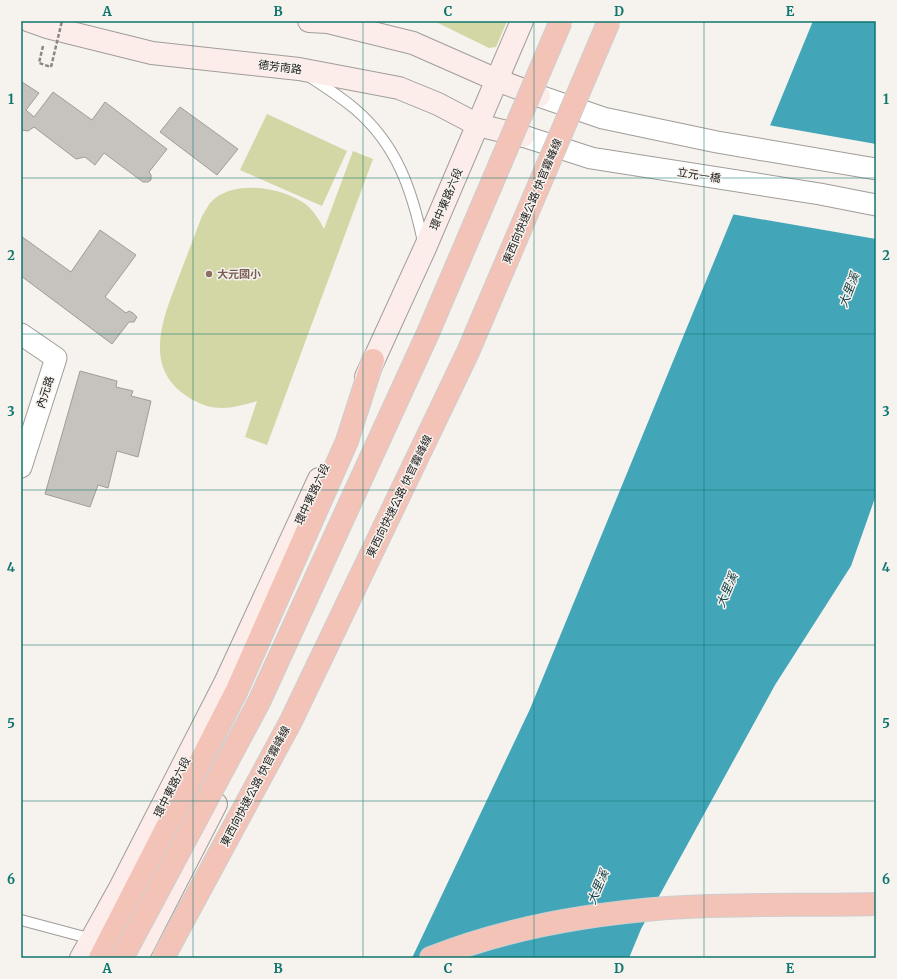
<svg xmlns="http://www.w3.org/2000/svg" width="897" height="979" viewBox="0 0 897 979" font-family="Merriweather,'Noto Sans TC',serif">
<rect width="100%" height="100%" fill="#f6f2ee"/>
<!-- green -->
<g fill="#d3d7a5">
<polygon points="434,21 507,21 496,47 489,48"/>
<polygon points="267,114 347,151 322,206 240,170"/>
<path d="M353 151 373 159 267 445 245 437 257 401C231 409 213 413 188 397 142 368 163 318 178 279 186 258 194 237 202 216 205 212 207 207 210 203 232 178 285 187 308 206 315 213 320 221 324 229Z"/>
</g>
<!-- water -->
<polygon fill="#42a6b8" points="813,21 876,21 876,495 851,566 775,685 641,929 629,958 412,958 530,709"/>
<!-- pier -->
<polygon fill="#f6f2ee" points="768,125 876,144 876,239 731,214"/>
<!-- building -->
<g fill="#c6c3be" stroke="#a09c98">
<polygon points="22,82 39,93 26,110 34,117 53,92 92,120 105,102 167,149 149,172 151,175 151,180 148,182 143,182 104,153 95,165 85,157 76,159 34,127 28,131 21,130"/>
<polygon points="180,107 238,149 217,175 160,132"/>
<polygon points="100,230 136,255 105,297 126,313 129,311 133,313 137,317 134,322 129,322 112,344 21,276 21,236 71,272"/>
<polygon points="80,371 117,381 116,387 133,391 131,396 151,401 138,457 117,451 108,488 98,485 90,507 45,494"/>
</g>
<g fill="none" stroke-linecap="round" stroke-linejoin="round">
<!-- lane casing -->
<g stroke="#a09d99" stroke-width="12">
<g id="lane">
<path d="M310 77C325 87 341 97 355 109 397 145 412 190 423 242"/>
<polyline points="21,920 92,939"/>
</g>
</g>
<!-- street casing -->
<g stroke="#a09d99" stroke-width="23">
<g id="street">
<polyline points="539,96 603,118 717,142 876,169"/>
<polyline points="523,136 591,158 820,194 876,205"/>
<polyline points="21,334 56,358 21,467"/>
</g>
</g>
<!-- secondary casing -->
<g stroke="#a09d99" stroke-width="24">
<g id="secondary">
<polyline points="30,21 47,27 152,53 299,69 399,88 438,104 478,125 523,136"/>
<polyline points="309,21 328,22 413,43 497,80 539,96"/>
<polyline points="366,377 425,248 522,21"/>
<polyline points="81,958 121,886 225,683 319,479"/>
<polyline points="137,958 216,804"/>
</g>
</g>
<!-- highway casing -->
<g stroke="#cecece" stroke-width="24">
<g id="highway">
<polyline points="100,958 237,690 347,441 373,360"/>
<path d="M431 958C503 929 589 914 667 908 737 903 806 906 876 904"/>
</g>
</g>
<!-- path -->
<polyline stroke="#898684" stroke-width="2.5" stroke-dasharray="4 2" stroke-linecap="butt" points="43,46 39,63 51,67"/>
<!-- lane -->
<use href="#lane" stroke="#fff" stroke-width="10"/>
<!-- street -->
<use href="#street" stroke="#fff" stroke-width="21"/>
<!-- secondary -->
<use href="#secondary" stroke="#fcedea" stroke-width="22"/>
<!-- highway -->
<use href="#highway" stroke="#f4c3b8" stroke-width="22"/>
<!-- highway-bridge casing -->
<g stroke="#cecece" stroke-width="24" stroke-linecap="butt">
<g id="highway-bridge">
<polyline points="122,958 259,702 428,333 561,21"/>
<polyline points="163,958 291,721 468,352 609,21"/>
</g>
</g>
<!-- path-bridge -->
<polyline stroke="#898684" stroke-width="2.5" stroke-dasharray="4 2" stroke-linecap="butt" points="51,67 62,21"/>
<!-- highway-bridge -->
<use href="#highway-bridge" stroke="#f4c3b8" stroke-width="22"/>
</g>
<!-- grid -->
<path fill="none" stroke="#0f766e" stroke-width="1" stroke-opacity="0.55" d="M193 21V958M363 21V958M534 21V958M704 21V958M21 178H876M21 334H876M21 490H876M21 645H876M21 801H876"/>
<!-- markers -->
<circle fill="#8d6e63" stroke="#f6f2ee" stroke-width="1.5" cx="209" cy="274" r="4"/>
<g text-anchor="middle" stroke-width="3" stroke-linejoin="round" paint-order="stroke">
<!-- street labels -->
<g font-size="11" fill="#22201f" stroke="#f6f2ee">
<text transform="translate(280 67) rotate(7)" y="4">德芳南路</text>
<text transform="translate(699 175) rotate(9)" y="4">立元一橋</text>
<text transform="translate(446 199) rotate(-67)" y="4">環中東路六段</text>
<text transform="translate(532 201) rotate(-67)" y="4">東西向快速公路 快官霧峰線</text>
<text transform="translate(45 392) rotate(-72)" y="4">內元路</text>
<text transform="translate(312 494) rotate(-65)" y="4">環中東路六段</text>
<text transform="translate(399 496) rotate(-64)" y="4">東西向快速公路 快官霧峰線</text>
<text transform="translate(255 786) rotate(-62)" y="4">東西向快速公路 快官霧峰線</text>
<text transform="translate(172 787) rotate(-63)" y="4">環中東路六段</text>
</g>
<!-- education labels -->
<g font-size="11" font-weight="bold" fill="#785e54" stroke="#f6f2ee" text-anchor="start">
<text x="217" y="278">大元國小</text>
</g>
<!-- water labels -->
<g font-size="12" font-style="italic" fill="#103e45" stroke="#f6f2ee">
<text transform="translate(849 290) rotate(-69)" y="4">大里溪</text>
<text transform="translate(727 590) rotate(-67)" y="4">大里溪</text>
<text transform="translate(598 887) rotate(-67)" y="4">大里溪</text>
</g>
</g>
<!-- border -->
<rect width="897" height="979" fill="none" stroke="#f6f2ee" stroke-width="44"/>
<rect x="22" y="22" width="853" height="935" fill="none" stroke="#0f766e" stroke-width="1.5"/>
<g font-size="13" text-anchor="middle" font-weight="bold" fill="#0f766e">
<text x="107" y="16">A</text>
<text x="278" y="16">B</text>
<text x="448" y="16">C</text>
<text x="619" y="16">D</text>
<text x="790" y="16">E</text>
<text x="11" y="104">1</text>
<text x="886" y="104">1</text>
<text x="11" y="260">2</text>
<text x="886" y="260">2</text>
<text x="11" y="416">3</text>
<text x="886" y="416">3</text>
<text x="11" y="572">4</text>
<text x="886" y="572">4</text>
<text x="11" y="728">5</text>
<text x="886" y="728">5</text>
<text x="11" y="884">6</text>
<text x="886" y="884">6</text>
<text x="107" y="973">A</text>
<text x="278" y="973">B</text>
<text x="448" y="973">C</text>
<text x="619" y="973">D</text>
<text x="790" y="973">E</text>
</g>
</svg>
